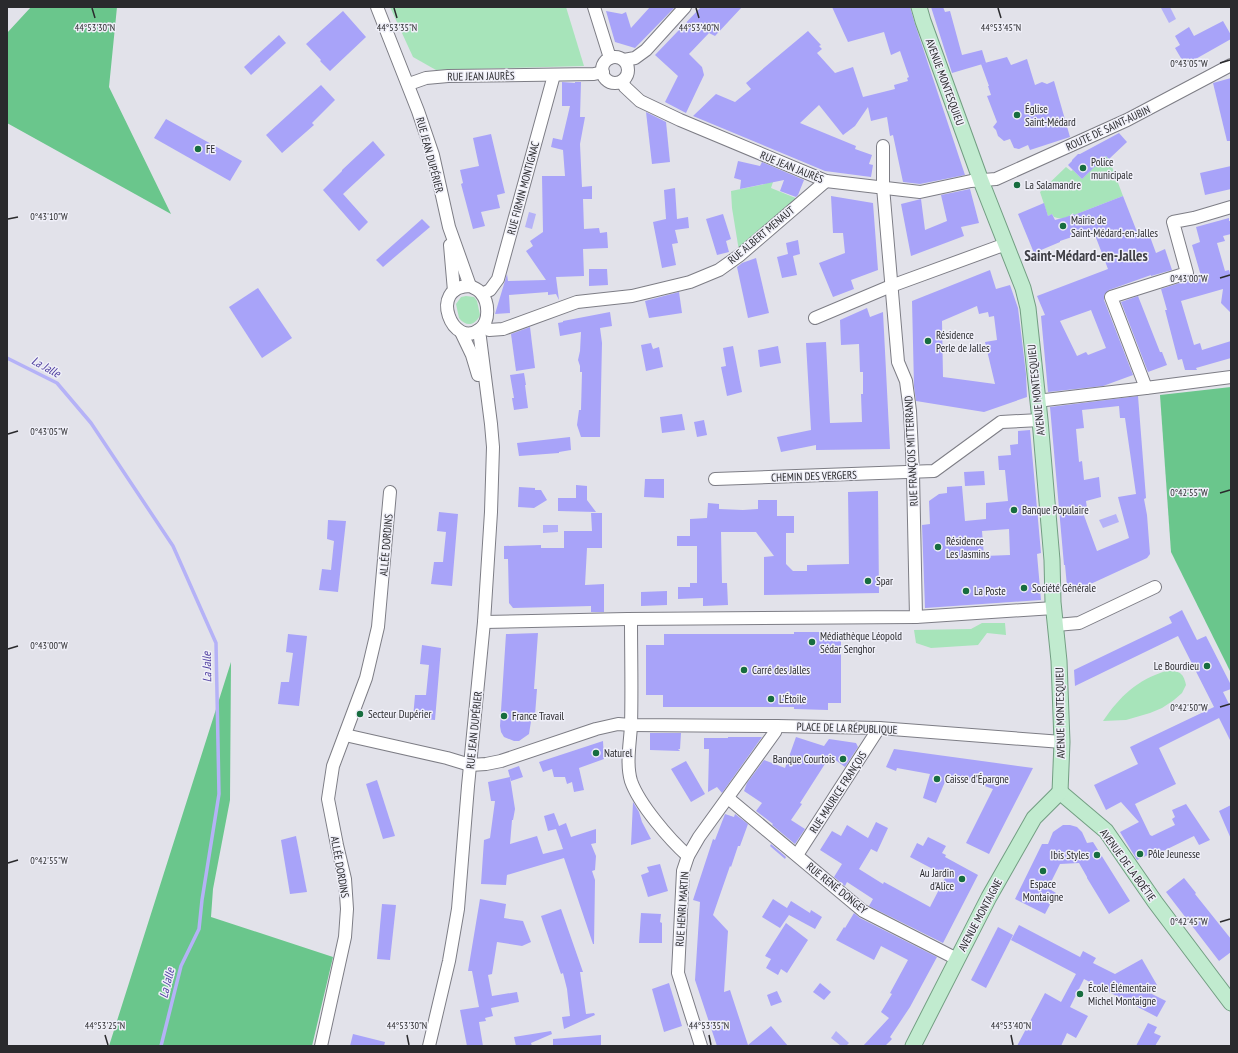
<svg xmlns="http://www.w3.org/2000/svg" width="1238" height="1053" viewBox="0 0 1238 1053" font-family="'PT Sans Narrow',sans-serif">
<rect width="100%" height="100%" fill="#e2e2ea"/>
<!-- green -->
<g fill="#a7e4ba">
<polygon points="390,7 566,7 584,66 436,70 413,57"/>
<path d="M1106 156 1109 159 1123 196 1074 215 1073 213C1068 218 1061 220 1054 217L1052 214 1048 216 1040 192 1066 167 1071 171 1073 170 1082 179Z"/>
<polygon points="777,170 771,188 798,199 739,251 732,208 731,191 765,184"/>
<path d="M466 296 474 297 477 301 480 315C475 326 466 327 459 318L456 304 461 297Z"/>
<polygon points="982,623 1005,623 1006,635 987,633 978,645 931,648 916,643 914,630 971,629"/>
<path d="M1166 671C1178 671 1183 671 1186 685L1182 693 1174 700 1162 708 1150 713 1126 720 1103 721C1120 696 1137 680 1166 671Z"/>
</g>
<!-- forest -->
<g fill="#6ac68c">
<polygon points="31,7 117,7 109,87 171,214 7,123 7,33"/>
<polygon points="1231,387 1231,673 1171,552 1160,395"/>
<polygon points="231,662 230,800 213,889 211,917 333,957 312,1046 109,1046"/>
</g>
<!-- water -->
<g fill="#b5b2f7">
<polygon points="1163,7 1170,7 1176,19 1169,23 1161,8"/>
<polygon points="529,212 536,214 532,229 525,227"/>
<polygon points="1116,514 1119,522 1103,528 1099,520"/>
<polygon points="543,525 558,525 558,532 543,533"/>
<polygon points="836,1031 849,1043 846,1046 841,1046 831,1038"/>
</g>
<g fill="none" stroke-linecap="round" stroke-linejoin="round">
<!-- stream -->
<polyline stroke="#b5b2f7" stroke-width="3.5" points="7,358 57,383 91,423 173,546 216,643 219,794 202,900 199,929 181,966 161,1046"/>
</g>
<!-- building -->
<g fill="#a8a3f9" fill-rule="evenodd">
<polygon points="650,7 675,7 635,48 615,42 606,11 622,14 626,12 631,28"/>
<polygon points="701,7 742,7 715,36 709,33 689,54 702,67 704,75 686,113 665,102 678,76 655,55"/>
<polygon points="832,7 910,7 915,24 965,175 920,184 903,182 893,135 890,136 887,117 871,121 868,107 855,126 843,135 819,105 800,123 856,146 855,149 872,155 869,164 873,165 871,177 825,171 693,116 716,94 735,102 751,89 746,83 808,31 821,45 819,46 822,49 817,53 835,73 853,67 863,97 895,89 894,85 908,81 907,78 909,77 900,51 891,55 884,32 848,42"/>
<polygon points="931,7 943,7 945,12 950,11 962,55 982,50 986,63 952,73"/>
<polygon points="343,11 366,37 330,71 320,61 321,60 306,44"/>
<polygon points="1223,21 1231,35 1231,39 1185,65 1175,48 1180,45 1175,36 1189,27 1194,36"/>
<polygon points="279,35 286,43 251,75 244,67"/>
<polygon points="1007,57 1011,65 1027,59 1035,85 1042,82 1047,84 1054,81 1070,137 1030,150 1028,145 1019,149 1014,148 1010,139 1004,141 998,136 996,130 993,127 997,122 987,96 991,95 988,86 989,86 981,64"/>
<polygon points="1231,78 1231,141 1227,141 1213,83"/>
<polygon points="562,82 575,83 575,82 581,82 580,117 585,117 580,144 582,187 592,186 592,199 583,199 584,229 599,228 600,233 607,232 608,248 583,249 584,276 556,277 559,300 556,294 548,295 548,292 509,295 510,313 495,314 507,274 508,281 546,280 526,251 533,246 530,241 543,232 542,176 565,176 563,150 551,147 553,138 562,140 570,106 562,106"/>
<polygon points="321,85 335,100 312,123 314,125 282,153 266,135"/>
<polygon points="646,112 666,122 670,162 652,164"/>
<polygon points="166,119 242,161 230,181 154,138"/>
<polygon points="1119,133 1127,142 1109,159 1106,156 1082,179 1068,165 1072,161 1072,160 1078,154 1080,154"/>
<polygon points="491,134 505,193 497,195 500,208 481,212 485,226 473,229 461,184 463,183 460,170 479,166 473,138"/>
<polygon points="373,141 385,155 343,194 368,222 359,231 323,190 342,171 342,170"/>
<polygon points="738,161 760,166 762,162 804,180 798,195 796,197 780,191 784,180 740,189 741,180 734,178"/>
<polygon points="1231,166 1231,189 1205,195 1200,173"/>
<polygon points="675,188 677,219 688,217 689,228 675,230 678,243 672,244 676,265 662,268 653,222 666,219 664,190"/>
<polygon points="970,189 979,223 961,227 964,236 911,256 901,204 921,199 925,230 947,221 941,195"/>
<polygon points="831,196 873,203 878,270 851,280 854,289 833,297 819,263 845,253 843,233 833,233"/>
<path d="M1123 196 1139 237 1149 234 1156 253 1165 249 1172 270 1151 276V275L1109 290 1104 295V300L1133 375 1103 386 1048 392 1041 316 1045 315 1037 296 1108 269 1093 230 1060 241V242L1034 253 1018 214 1044 203 1048 216 1052 214 1055 220 1066 217 1074 214V215ZM1091 310 1106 348 1088 355 1086 352 1077 356 1060 321Z"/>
<polygon points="723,214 731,239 726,241 729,252 717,255 706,219"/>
<polygon points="1229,218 1229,221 1231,221 1231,234 1223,236 1225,241 1217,243 1225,271 1229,270 1231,277 1231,313 1221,303 1223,289 1181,301 1194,345 1200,343 1202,350 1231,341 1231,358 1196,368 1197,370 1185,370 1182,359 1178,360 1165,310 1167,310 1161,289 1201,276 1192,245 1200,242 1196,227"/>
<polygon points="422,219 430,227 383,267 376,260"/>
<polygon points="798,240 800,254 793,256 797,275 782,278 777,257 788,254 786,243"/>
<polygon points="756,258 769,313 748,318 737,267 742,263"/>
<polygon points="589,269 607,269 608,285 589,286"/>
<path d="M990 270 996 289 1010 285 1018 308 1026 374 1027 397 984 412 916 401 914 386 912 301ZM977 306 979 314 988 312 989 317 994 316 997 340 985 342 995 384 943 377 942 321Z"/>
<polygon points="258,288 292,338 262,358 229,307"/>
<polygon points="679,292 682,313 649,318 645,301"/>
<polygon points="1138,296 1160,352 1162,352 1167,365 1148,372 1121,302"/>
<polygon points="867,308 870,317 883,312 890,449 816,450 816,445 781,452 777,437 811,430 806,343 826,342 830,423 862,422 861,394 863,394 863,372 860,372 859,344 841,345 840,320"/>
<polygon points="610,312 612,326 600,328 602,343 600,437 581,437 577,425 579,410 581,410 582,372 580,372 580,366 578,360 580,351 581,332 560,336 558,323 563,322 563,321"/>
<polygon points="530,327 535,368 516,371 511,334"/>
<polygon points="651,343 653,349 659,347 663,367 646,371 641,345"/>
<polygon points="733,346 742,392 727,396 721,367 726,366 723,348"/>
<polygon points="778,346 781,363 760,367 758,350"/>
<polygon points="524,373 526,385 525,385 528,408 514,410 512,398 514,398 510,375"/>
<path d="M1138 396 1146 498 1144 499 1147 515 1150 554 1147 558 1071 593 1067 586 1065 565H1064L1050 407ZM1119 406 1120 418H1125L1136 494 1118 497 1129 538 1097 551 1082 510 1087 508 1086 501 1101 497 1099 477 1084 480 1082 461 1079 462 1076 429 1084 428 1082 410Z"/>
<polygon points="682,414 685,430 662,433 660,417"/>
<polygon points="704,420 707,435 697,437 694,422"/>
<path d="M1030 430 1041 553 1037 554 1041 600 925 608 922 525 930 524 929 501 939 494 947 493V487L962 486 965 521 986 519V503L1008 501 1005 470H999L998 456 1011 455 1010 445 1018 444V431ZM1009 529 1010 555 984 556 982 531Z"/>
<polygon points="570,437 571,450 559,452 559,453 519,456 517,443"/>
<polygon points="984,471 985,485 965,486 964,472"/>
<polygon points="645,479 664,479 664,498 644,497"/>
<polygon points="576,485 587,486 587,500 596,512 558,511 558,498 576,498"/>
<polygon points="519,487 535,488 535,490 541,490 547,500 534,508 518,507"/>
<polygon points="878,491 879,593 764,595 764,557 774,556 756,532 721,532 722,583 727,583 728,605 703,606 703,598 678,599 678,587 690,587 690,583 697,583 697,546 677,546 677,536 690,536 690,519 707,518 708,503 719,504 719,509 743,510 758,509 758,500 777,500 777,516 794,516 794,533 786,533 786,564 793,571 807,571 807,565 849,564 848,492"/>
<polygon points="439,512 458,514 452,586 431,584 434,562 443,562 446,532 437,531"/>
<polygon points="591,513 602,513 602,548 587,548 585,585 604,584 604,612 591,612 591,606 513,608 509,603 508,559 504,559 504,546 541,545 541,548 564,548 564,531 592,531"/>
<polygon points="328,520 346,521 338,592 319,590 322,569 331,570 334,541 327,539"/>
<polygon points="667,591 667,605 641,606 641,592"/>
<polygon points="1182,610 1197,640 1206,636 1231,685 1231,689 1223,692 1231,708 1231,742 1219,718 1159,748 1176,784 1135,804 1150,835 1152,836 1175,825 1172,819 1175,817 1172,810 1186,804 1210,840 1199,845 1194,836 1151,857 1150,854 1137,860 1120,832 1139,822 1121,802 1106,810 1094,785 1138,764 1130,747 1214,707 1178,636 1075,686 1074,670 1172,623 1169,617"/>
<polygon points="794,632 828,632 828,638 841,638 841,703 828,703 828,710 794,709 794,707 663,707 663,695 646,695 646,645 664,645 664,634 794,634"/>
<polygon points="538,633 534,689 537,689 535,715 532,715 529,734 519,741 514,741 504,737 501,732 500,726 506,634"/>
<polygon points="288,634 307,636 299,706 278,704 281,682 289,682 293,653 286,652"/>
<polygon points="422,645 441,648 435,720 413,718 415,695 426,695 429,665 420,664"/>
<polygon points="650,733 681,733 680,749 678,749 680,751 650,750"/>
<polygon points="728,737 762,737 722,793 717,787 708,792 709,749 704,749 704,738 728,738"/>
<polygon points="796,737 824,746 829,739 856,743 858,747 845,767 830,756 800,803 802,804 791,820 805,829 795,844 772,825 773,824 756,811 762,803 744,791 747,783 764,760 785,768"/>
<polygon points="603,741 604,759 579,768 584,790 574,792 572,782 567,784 565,777 554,777 552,769 543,772 539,762"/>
<polygon points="894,749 1033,768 989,854 966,843 993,789 968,780 947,777 936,803 923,798 930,774 897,768 896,771 886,767"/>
<polygon points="686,761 705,794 691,802 671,769"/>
<polygon points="519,766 523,777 511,781 508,770"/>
<polygon points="510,777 515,809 513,820 512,820 510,844 537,836 543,854 563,849 556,829 548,831 544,816 554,813 559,826 566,823 571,837 596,829 596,843 591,844 596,856 595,870 592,871 595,880 594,944 593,944 564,858 507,875 506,885 481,884 484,840 490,838 495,801 491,801 488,782"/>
<polygon points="377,780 395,836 383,839 366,784"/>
<polygon points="633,802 639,812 642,822 651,839 631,845"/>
<polygon points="1231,805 1231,839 1219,811"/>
<polygon points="725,814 734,817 735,814 748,824 740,846 738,846 731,867 730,866 713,915 728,931 724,992 730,990 748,1045 771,1026 788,1046 717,1046 695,980 700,902 693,900 713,839 715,840"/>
<polygon points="876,822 888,828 877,852 871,849 859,869 883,884 884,882 930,907 946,876 910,857 917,843 923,846 928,837 946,846 942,853 946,855 945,857 978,875 943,943 869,906 873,899 847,882 845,886 834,877 842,864 820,850 832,831 841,836 847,825 868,838"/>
<polygon points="1063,825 1070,825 1077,827 1082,832 1087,843 1093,842 1130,901 1109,914 1087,878 1087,877 1079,863 1060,864 1048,888 1056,893 1045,914 1015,899 1042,844 1048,844 1053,832"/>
<polygon points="296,836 307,892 290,894 281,840"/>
<polygon points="771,844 786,857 785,859 770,846"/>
<polygon points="660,864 668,891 648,897 641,875 649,872 647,867"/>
<polygon points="1184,878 1196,893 1195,894 1231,939 1231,952 1219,961 1166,892"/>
<polygon points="480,899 506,904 504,918 523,921 531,942 522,946 497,942 492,974 488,975 492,996 517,992 519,1002 491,1008 493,1016 485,1018 486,1021 479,1022 483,1046 467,1046 460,1010 479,1007 472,971 468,971"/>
<polygon points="773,899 787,908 791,901 810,913 811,910 822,917 815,929 789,915 780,928 762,917"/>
<polygon points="382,904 396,905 390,960 377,959"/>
<polygon points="561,909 583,972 580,972 586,1014 594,1013 595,1015 564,1029 562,1017 570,1016 567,989 563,973 561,974 541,916"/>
<polygon points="641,913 661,914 660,922 662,923 662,943 639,943"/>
<polygon points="854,913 860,918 937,957 910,1007 890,1037 892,1039 885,1046 863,1046 889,1018 881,1012 892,994 890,993 908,960 881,946 874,960 836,940 844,927 845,928"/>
<polygon points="786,923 808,940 787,973 781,969 778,975 766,968 771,959 765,956"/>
<polygon points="1019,925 1080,957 1083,951 1096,958 1093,963 1115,974 1142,959 1157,985 1146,991 1166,1001 1157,1017 1084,979 1070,1007 1088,1016 1076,1038 1067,1033 1061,1046 1017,1046 1045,993 1061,1002 1076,974 1011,940"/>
<polygon points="998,927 1013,935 986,988 971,980"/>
<polygon points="669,983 682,1026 664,1032 652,989"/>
<polygon points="820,983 831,992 824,1000 813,992"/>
<polygon points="777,991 782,1002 771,1006 767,995"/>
<polygon points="1148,1023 1157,1027 1154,1033 1161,1036 1155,1046 1136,1046"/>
<polygon points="551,1031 552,1034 531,1043 532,1046 516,1046 514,1037"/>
<polygon points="353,1034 385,1042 384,1046 350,1046"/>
<polygon points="601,1035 601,1046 553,1046 553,1039"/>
</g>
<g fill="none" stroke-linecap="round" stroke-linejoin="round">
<!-- minor casing -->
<g stroke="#7d7d85" stroke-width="14">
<g id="minor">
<polyline points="377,7 418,111 433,155 449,227 470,286"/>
<polyline points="594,7 610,58"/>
<circle cx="615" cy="70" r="13"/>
<polyline points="624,60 635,58 646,50 685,7"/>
<polyline points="622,81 625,87 640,101 680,120 826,181 920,192 971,181 996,179 1127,120 1231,65"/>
<polyline points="409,84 426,78 448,76 594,74 603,72"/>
<polyline points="883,146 883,187 898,362 906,381 910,411 913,473 916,617"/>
<polyline points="450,245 454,291"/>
<path d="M470 286C474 288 478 289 481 293 489 302 490 321 480 329 453 351 427 286 470 286Z"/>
<polyline points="482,294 490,290 498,279 554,75"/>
<polyline points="815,318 891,286 1006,244"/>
<polyline points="484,325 489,330 503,329 577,302 632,296 690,282 719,270 740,255 826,181"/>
<polyline points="461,332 472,355 478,375"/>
<polyline points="1146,388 1231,377"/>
<polyline points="1037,401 1146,388 1111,297 1187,273 1173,222 1194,218 1231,207"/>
<polyline points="715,479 934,471 1001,422 1040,420"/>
<path d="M631 619C631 655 632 690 631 726 630 743 626 764 631 781 639 804 669 839 688 856"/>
<polyline points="484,622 627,619 916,617 1054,608"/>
<polyline points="1056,625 1079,623 1155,587"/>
<polyline points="345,735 447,758 470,765 486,764 501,761 596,729 618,724 631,725 777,726 879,728 1062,742"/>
<polyline points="728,798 863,911 957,959"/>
<polyline points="797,855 879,728"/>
<polyline points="321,1046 345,937 347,909 345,879 337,845 328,799 333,766 366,678 378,627 390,492"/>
<polyline points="429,1046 449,961 458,909 468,786 484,622 491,512 493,447 491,424 479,330"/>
<polyline points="701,1046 678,973 683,871 688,856 699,837 775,732 777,726"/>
</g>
</g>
<!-- major casing -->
<g stroke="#729e82" stroke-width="17">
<g id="major">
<polyline points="919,7 923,21 981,181 1023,288 1028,308 1040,420 1052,560 1053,602 1059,661 1062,742 1060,792"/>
<polyline points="1060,792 1106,831 1155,902 1231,1003"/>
<polyline points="913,1046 989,897 1034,818 1060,792"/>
</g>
</g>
<!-- minor -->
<use href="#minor" stroke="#fff" stroke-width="12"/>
<!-- major -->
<use href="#major" stroke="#c1ebcf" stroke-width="15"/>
</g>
<!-- ticks -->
<path fill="none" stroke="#2a2a2d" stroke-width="1.5" d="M92 8 95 18M394 8 397 18M696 8 699 18M998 8 1001 18M1220 63 1230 60M8 219 18 217M1220 278 1230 275M8 434 18 431M1220 493 1230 490M8 649 18 646M1220 707 1230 704M8 863 18 860M1220 922 1230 919M105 1035 108 1045M407 1035 409 1045M709 1035 711 1045M1011 1035 1013 1045"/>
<!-- markers -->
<g fill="#176d3f" stroke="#efeff8" stroke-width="1.5">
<circle cx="1017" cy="115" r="4"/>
<circle cx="198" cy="149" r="4"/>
<circle cx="1083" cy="168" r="4"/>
<circle cx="1017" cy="185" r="4"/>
<circle cx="1063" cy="226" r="4"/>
<circle cx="928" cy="341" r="4"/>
<circle cx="1014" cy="510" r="4"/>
<circle cx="938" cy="547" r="4"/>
<circle cx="868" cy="581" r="4"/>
<circle cx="1024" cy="588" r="4"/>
<circle cx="966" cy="591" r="4"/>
<circle cx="812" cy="642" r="4"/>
<circle cx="1207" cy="666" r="4"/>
<circle cx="744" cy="670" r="4"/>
<circle cx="771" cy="699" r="4"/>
<circle cx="360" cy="714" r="4"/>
<circle cx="504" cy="716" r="4"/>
<circle cx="596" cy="753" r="4"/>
<circle cx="843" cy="759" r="4"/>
<circle cx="937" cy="779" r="4"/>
<circle cx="1140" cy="854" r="4"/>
<circle cx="1097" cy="855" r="4"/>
<circle cx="1043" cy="871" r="4"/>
<circle cx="962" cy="879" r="4"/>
<circle cx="1080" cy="994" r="4"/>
</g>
<g text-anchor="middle" stroke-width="3" stroke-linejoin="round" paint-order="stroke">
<!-- street labels -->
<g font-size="11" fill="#2a2a2d" stroke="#efeff8">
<text transform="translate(481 76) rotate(-1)" y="4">RUE JEAN JAURÈS</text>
<text transform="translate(945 82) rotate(70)" y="4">AVENUE MONTESQUIEU</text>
<text transform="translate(1108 128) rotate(-25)" y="4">ROUTE DE SAINT-AUBIN</text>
<text transform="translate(430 155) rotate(75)" y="4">RUE JEAN DUPÉRIER</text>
<text transform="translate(792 167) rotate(22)" y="4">RUE JEAN JAURÈS</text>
<text transform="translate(523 188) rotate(-75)" y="4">RUE FIRMIN MONTIGNAC</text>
<text transform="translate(761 235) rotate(-40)" y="4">RUE ALBERT MENAUT</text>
<text transform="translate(1036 390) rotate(-96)" y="4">AVENUE MONTESQUIEU</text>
<text transform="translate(911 451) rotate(-93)" y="4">RUE FRANÇOIS MITTERRAND</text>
<text transform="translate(814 476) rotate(-2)" y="4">CHEMIN DES VERGERS</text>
<text transform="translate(386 545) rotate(-85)" y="4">ALLÉE DORDINS</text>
<text transform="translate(1060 713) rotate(-91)" y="4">AVENUE MONTESQUIEU</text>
<text transform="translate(847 728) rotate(2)" y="4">PLACE DE LA RÉPUBLIQUE</text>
<text transform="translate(474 730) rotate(-84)" y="4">RUE JEAN DUPÉRIER</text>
<text transform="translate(838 792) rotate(-57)" y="4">RUE MAURICE FRANÇOIS</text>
<text transform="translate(1128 865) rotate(54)" y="4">AVENUE DE LA BOÉTIE</text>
<text transform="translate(340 867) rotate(80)" y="4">ALLÉE DORDINS</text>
<text transform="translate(837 888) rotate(39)" y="4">RUE RENÉ DONGEY</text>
<text transform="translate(682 909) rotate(-86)" y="4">RUE HENRI MARTIN</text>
<text transform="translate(980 915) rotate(-62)" y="4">AVENUE MONTAIGNE</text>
</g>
<!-- poi labels -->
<g font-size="11" fill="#2a2a2d" stroke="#efeff8" text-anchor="start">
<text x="1025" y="113">Église<tspan x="1025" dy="13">Saint-Médard</tspan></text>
<text x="206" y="153">FE</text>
<text x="1091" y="166">Police<tspan x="1091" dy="13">municipale</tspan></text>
<text x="1025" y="189">La Salamandre</text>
<text x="1071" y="224">Mairie de<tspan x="1071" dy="13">Saint-Médard-en-Jalles</tspan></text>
<text x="936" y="339">Résidence<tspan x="936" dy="13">Perle de Jalles</tspan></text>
<text x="1022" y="514">Banque Populaire</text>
<text x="946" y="545">Résidence<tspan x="946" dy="13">Les Jasmins</tspan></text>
<text x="876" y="585">Spar</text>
<text x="1032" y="592">Société Générale</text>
<text x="974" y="595">La Poste</text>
<text x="820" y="640">Médiathèque Léopold<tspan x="820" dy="13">Sédar Senghor</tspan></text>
<text x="1199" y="670" text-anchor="end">Le Bourdieu</text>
<text x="752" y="674">Carré des Jalles</text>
<text x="779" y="703">L'Étoile</text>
<text x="368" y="718">Secteur Dupérier</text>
<text x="512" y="720">France Travail</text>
<text x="604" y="757">Naturel</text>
<text x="835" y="763" text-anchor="end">Banque Courtois</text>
<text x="945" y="783">Caisse d'Épargne</text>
<text x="1148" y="858">Pôle Jeunesse</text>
<text x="1089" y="859" text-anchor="end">Ibis Styles</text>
<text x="954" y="877" text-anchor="end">Au Jardin<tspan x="954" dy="13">d'Alice</tspan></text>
<text x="1043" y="888" text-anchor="middle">Espace<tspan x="1043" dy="13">Montaigne</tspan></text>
<text x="1088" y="992">École Élémentaire<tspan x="1088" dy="13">Michel Montaigne</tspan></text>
</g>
<!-- water labels -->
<g font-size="12" font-style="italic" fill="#4e3d9f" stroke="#efeff8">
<text transform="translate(46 367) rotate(29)" y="4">La Jalle</text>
<text transform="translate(207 667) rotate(-91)" y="4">La Jalle</text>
<text transform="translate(167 983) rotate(-76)" y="4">La Jalle</text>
</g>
<!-- district labels -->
<g font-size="15" font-weight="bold" fill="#3f3f45" stroke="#efeff8">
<text x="1086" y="261">Saint-Médard-en-Jalles</text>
</g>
</g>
<g font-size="10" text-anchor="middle" fill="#2a2a2d" stroke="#efeff8" stroke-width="3" stroke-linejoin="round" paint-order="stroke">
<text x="95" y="31">44°53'30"N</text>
<text x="397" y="31">44°53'35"N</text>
<text x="699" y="31">44°53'40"N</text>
<text x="1001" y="31">44°53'45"N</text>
<text x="1189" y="67">0°43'05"W</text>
<text x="49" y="220">0°43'10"W</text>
<text x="1189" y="282">0°43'00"W</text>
<text x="49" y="435">0°43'05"W</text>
<text x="1189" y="496">0°42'55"W</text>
<text x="49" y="649">0°43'00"W</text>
<text x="1189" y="711">0°42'50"W</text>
<text x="49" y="864">0°42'55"W</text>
<text x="1189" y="925">0°42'45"W</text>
<text x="105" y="1029">44°53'25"N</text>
<text x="407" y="1029">44°53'30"N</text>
<text x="709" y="1029">44°53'35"N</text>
<text x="1011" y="1029">44°53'40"N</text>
</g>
<!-- border -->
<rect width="1238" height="1053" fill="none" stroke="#2a2a2d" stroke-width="16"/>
</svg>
